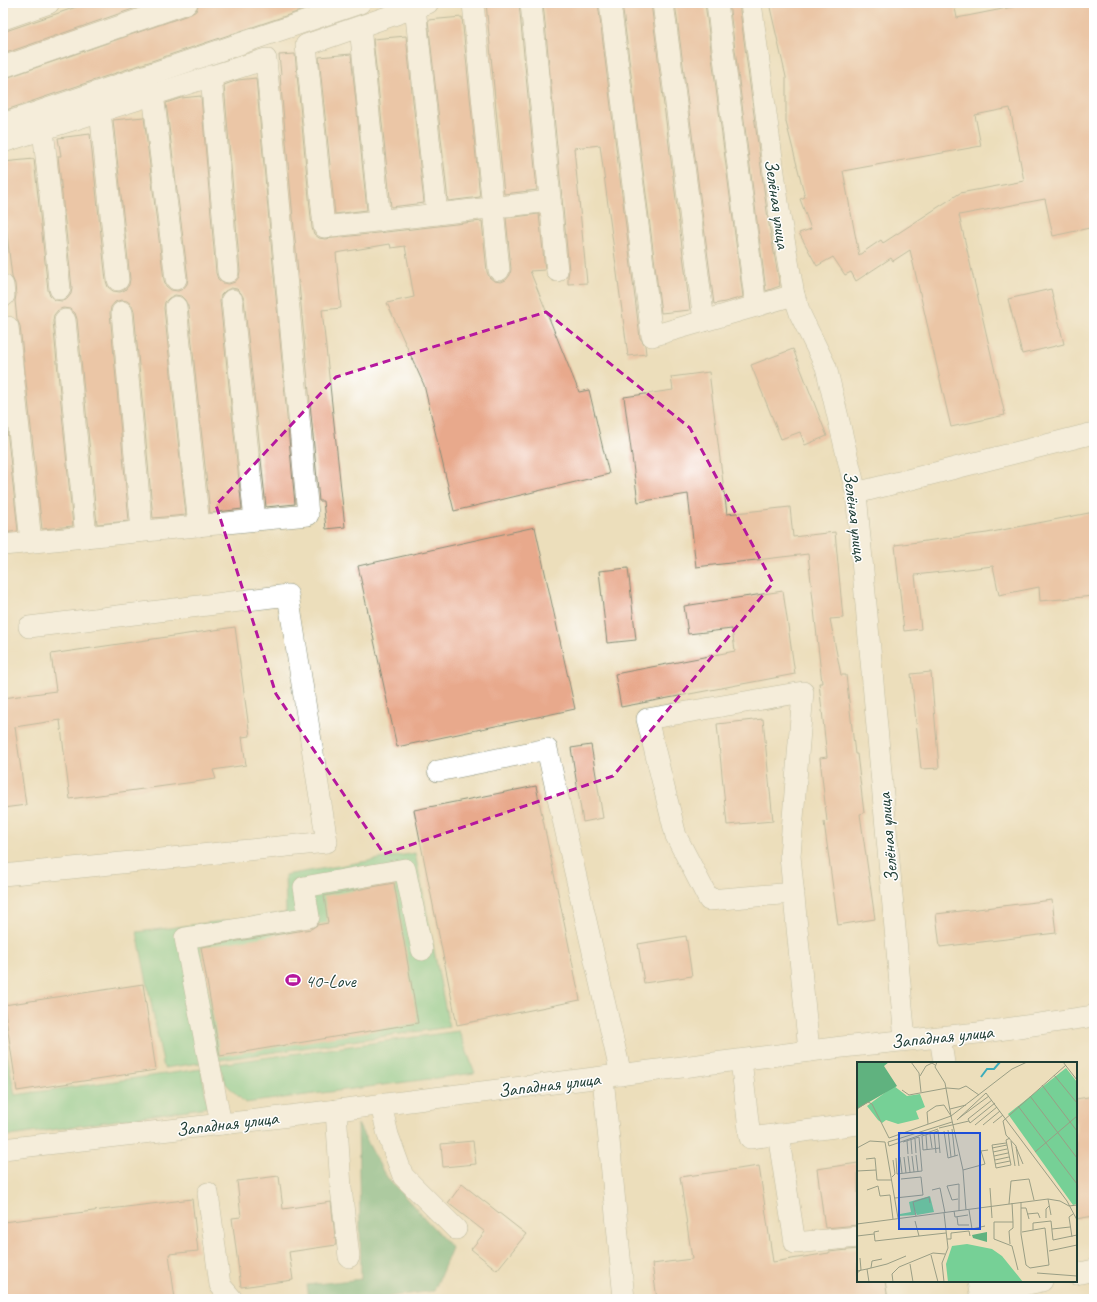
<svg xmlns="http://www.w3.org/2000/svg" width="1097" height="1302" viewBox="0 0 1097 1302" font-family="Caveat,sans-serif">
<rect width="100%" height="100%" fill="#fff"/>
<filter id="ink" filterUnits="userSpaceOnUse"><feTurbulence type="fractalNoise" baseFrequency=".025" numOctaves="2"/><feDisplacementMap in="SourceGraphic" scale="8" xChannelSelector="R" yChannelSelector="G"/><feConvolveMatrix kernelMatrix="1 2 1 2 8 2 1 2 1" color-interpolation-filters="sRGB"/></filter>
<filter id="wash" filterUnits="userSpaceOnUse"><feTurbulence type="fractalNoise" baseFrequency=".012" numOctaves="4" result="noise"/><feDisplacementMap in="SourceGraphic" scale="16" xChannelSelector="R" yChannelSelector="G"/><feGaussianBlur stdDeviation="0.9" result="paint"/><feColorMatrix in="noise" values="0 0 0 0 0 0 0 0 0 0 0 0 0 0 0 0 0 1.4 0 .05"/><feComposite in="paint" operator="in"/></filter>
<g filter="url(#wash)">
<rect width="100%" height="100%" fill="#ecdebb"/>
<!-- green -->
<g fill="#76d096" stroke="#4a8665">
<polygon points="415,853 449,1027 164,1068 137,932 286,913 285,875"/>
<polygon points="459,1031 475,1073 245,1103 226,1084 219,1064"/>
<polygon points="3,1033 15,1095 201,1069 208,1107 10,1136 3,1130"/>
</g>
<!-- forest -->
<polygon fill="#60b27f" stroke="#40785a" points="358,1124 385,1175 452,1248 434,1291 371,1299 309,1299 307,1285 361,1279"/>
<g id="blocks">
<!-- building -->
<g fill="#e8a98c" fill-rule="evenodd">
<polygon points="88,3 150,3 3,54 3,32"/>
<polygon points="199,3 321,4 3,111 3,79 191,14 196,11"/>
<polygon points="486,3 519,3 537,190 504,194"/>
<polygon points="543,3 598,3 640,338 645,345 646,354 628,356 600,145 574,148 587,283 568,284 568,276 569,270"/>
<polygon points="622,3 651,3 690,310 661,313"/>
<polygon points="675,3 705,3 743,297 725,302 714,304"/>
<polygon points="729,3 739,3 768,219 780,286 766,291"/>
<path d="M769 3H954L957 18 1033 3H1094V227L1053 236 1045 199 959 215 1005 415 951 427 910 250 893 261 891 258 856 281 851 272 845 275 833 257 817 266 799 233 811 229 800 199 805 197 786 122V77ZM1010 108 1024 181 960 193 883 243 881 240 859 255 843 171 981 146 975 115Z"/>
<polygon points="462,17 480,197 448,201 428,20"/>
<polygon points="406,36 424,203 391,207 373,39"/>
<polygon points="295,54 312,228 314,234 319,238 325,239 482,221 487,272 489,277 494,281 501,282 506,280 510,275 511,269 506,218 539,214 545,270 530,271 579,392 589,390 609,474 454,511 424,385 387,303 414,297 405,246 391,248 390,244 336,253 341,308 322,310 345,527 326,529 323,501 319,501 280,76 281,75 279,55"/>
<polygon points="351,54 367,210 335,214 319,57"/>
<polygon points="256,78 295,504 266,507 244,299 241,293 237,289 231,288 225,291 221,295 220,301 242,509 210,513 188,306 185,300 181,296 175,295 169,298 165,302 164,308 186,515 153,518 134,311 132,305 127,301 121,300 115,302 111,307 110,313 129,521 97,524 77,319 75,313 70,309 63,308 58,310 54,315 53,321 73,526 42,529 20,326 17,319 15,301 16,295 15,284 12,277 3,200 3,162 34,159 48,290 50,296 55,300 62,301 67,299 71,294 72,288 58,156 61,156 58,138 90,134 106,281 108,287 113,291 120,292 125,290 129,285 130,279 113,120 144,117 164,280 166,286 171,290 178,291 183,289 187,284 188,278 166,103 181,98 201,96 216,273 218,279 223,283 229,284 235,282 239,277 240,271 224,85 238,80"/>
<polygon points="1051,289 1064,344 1022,354 1008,299"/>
<polygon points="793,349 827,436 805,445 800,432 781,439 751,365"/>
<polygon points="709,372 727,514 790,507 793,537 835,532 843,618 830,619 841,675 846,675 855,754 857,754 864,813 860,814 875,919 838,925 824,822 827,821 820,758 827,757 819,683 822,683 808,554 696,567 688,494 638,502 624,397 673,390 671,377"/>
<polygon points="3,393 18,531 3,533"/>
<polygon points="1094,512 1094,596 1040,601 1039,587 999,595 993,566 915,575 921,629 904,631 895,545 987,533"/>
<polygon points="535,527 575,709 397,747 358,566"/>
<polygon points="628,568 636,640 607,643 599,571"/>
<polygon points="783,591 795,674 621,707 615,674 735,651 732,629 688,634 684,606"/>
<polygon points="235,627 250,736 242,737 246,765 213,770 216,779 70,799 60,720 15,727 26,805 3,808 3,698 56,691 51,654"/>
<polygon points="931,672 939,768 921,769 911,674"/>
<polygon points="763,719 773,821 727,825 717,724"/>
<polygon points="591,745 603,818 583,822 571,748"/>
<polygon points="536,786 580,1000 457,1025 414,810"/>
<polygon points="394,883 418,1023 220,1056 201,947 311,929 317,925 328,923 324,896"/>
<polygon points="1052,900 1056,933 940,947 936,914"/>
<polygon points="686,936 692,976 644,983 638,944"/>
<polygon points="143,984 156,1070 17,1091 4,1005"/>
<polygon points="1094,1096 1094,1216 1076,1219 1076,1099"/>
<polygon points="473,1141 476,1164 443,1167 441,1144"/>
<polygon points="858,1163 858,1225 825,1228 817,1169"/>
<polygon points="759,1166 773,1262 829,1253 829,1252 858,1249 858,1281 885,1281 888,1299 657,1299 652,1264 692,1259 680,1177"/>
<polygon points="279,1176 283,1209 331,1202 336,1245 289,1252 293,1280 241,1287 232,1218 241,1217 237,1181"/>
<polygon points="462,1184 526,1234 497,1270 471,1249 485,1232 448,1203"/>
<polygon points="192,1199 198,1251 169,1254 175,1299 3,1299 3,1222"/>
</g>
</g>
</g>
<g filter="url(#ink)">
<use href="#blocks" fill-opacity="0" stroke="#868e78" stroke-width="1"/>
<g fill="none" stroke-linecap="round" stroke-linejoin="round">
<!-- minor casing -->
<g stroke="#868e78" stroke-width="22">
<g id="minor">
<polyline points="428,3 306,45 324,227 550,201"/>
<polyline points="473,3 499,270"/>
<polyline points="531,3 557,271"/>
<polyline points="610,3 652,336 794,295"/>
<polyline points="663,3 704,321"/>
<polyline points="717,3 756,306"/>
<polyline points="751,3 780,217 794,295 801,316 826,367 856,493 905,1040"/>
<polyline points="415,7 437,214"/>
<polyline points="3,19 49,3"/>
<polyline points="360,27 380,221"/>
<polyline points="3,67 187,3"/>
<polyline points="211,76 228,272"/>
<polyline points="153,94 176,279"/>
<polyline points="100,111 118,280"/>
<polyline points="3,124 360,3"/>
<polyline points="43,129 60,289"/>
<polyline points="3,142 266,59 308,515 3,545"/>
<polyline points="3,285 4,296"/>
<polyline points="232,300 255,520"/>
<polyline points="176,307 199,526"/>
<polyline points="122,312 142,531"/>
<polyline points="65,320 86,537"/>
<polyline points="8,327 31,542"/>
<polyline points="856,493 1094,433"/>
<polyline points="438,771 547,749 621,1075"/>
<polyline points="3,875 327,842 288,595 29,627"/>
<polyline points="794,893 709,900 676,836 647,719 803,692 790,856 809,1051"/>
<polyline points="940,1037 944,1063"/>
<polyline points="741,1060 750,1138 858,1124"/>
<polyline points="603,1077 624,1299"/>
<polyline points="381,1105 388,1135 403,1176 456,1229"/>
<polyline points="336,1110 341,1188 349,1257"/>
<polyline points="221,1124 185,938 309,917 304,887 405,869 422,950"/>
<polyline points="778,1134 795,1243 858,1237"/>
<polyline points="3,1149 257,1120 842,1047 978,1033 1094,1016"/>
<polyline points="208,1193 220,1285 232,1299"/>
<polyline points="1076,1274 1094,1270"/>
<polyline points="978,1281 980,1294 1042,1281"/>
</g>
</g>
<!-- minor -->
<use href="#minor" stroke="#fff" stroke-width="21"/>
</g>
</g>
<!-- marked area -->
<path d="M0 0H1097V1302H0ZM546 312 690 428 773 583 613 776 384 854 276 694 216 505 336 377Z" fill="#ecdebb" fill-opacity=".55" fill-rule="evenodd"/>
<path fill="none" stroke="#b5179e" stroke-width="3" stroke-dasharray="8 5" stroke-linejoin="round" d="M546 312 690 428 773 583 613 776 384 854 276 694 216 505 336 377Z"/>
<!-- icons -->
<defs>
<g id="stadium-bare" transform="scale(1.2)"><path d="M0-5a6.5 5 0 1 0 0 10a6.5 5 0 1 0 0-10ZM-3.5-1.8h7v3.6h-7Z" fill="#b5179e" stroke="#fff" stroke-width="2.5" paint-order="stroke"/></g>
</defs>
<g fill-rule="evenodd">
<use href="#stadium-bare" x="293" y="980"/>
</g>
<g text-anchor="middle" stroke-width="3" stroke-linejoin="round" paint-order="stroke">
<!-- street labels -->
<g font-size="19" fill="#1f3d34" stroke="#fff">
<text transform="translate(778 204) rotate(82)" y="7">Зелёная улица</text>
<text transform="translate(856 516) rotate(83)" y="7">Зелёная улица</text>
<text transform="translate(887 838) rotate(-95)" y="7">Зелёная улица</text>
<text transform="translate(942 1036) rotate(-6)" y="7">Западная улица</text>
<text transform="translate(549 1084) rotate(-7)" y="7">Западная улица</text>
<text transform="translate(227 1123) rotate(-7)" y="7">Западная улица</text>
</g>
<!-- poi labels -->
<g font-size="19" fill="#1f3d34" stroke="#fff" text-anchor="start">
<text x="305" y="987">40-Love</text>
</g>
</g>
<!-- overview -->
<g transform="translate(857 1062)">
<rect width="220" height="220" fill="#ecdebb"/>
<path d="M209 6 220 20V142L216 143 151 52ZM37 24 50 34 63 32 68 45 59 49 62 57 41 62 29 58 25 61 21 58 10 44ZM73 134 77 150 60 153 58 149V153L42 154V144L43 152 54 150 52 140ZM110 182 135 187 145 194 166 220H91L89 202 95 184Z" fill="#76d096"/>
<path d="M0 0H32L27 4 40 24 0 47ZM130 170V180L116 176 115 173Z" fill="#60b27f"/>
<path fill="none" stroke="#3dacba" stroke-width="2" d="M124 15 130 7H137L143 0"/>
<path fill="none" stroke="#9a9e85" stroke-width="1" d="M54 0 62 11 64 30M80 0 78 5 88 21 94 54M206 0 220 18M197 13 220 41M63 14 69 4 75 1 78 3M185 23 220 69M45 28 52 33 90 26 102 27 109 24 122 33M173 34 220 96M135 38 111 57 113 61 138 41M161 44 220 122M0 47 11 40 15 42 32 76 94 54 106 108 109 148M93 47 109 43M94 54 155 7 170 0M102 56 132 34M100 58 129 31 210 139 220 158M136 61 146 53M71 62 70 50 79 44 87 43 94 54M118 63 140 45M126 63 143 49M82 66 112 59M81 67 32 84 31 80 95 60M95 67 98 94M81 68 83 91M91 68 94 95M81 69 65 74 66 88 83 86M87 69 91 96 101 93M77 70 79 91M73 72 75 86M69 73 70 87M58 77 59 91M54 78 55 92M50 79 51 92M154 79 158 104M149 81 135 83 139 106 154 103 149 78 153 76M159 85 166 102M0 86 13 79 28 80 41 156M135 86 150 83M136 90 150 87M178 90 220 54M59 93 61 110M51 94 53 110M55 94 57 110M137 94 151 91M43 95 45 111M47 95 49 111M39 96 40 112 65 109 62 75 46 80M9 97 18 96 20 118H35M138 98 152 95M138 102 153 99M162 104 159 84 149 73 146 59 209 3M106 108 128 102 124 89 131 88M0 109 19 108M35 115 38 112 36 98M133 126 135 156M10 128 21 124 23 134 33 133 36 157M75 128 83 126 88 151M38 136 66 133 64 115 44 117M101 137 95 138 90 124 102 122V149M191 137 194 153M164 140V172L169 203 173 206 192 203 188 166 165 170M155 141 156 160H137V177L155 184 161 208M152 142 154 119 172 117 177 138M164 146H169L172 157M112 148 115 167 128 164M97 149 98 155 111 153M87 151 91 186 85 201 87 220M170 152 181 151 183 156M59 154 56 140 72 135 73 141M100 155 101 163H112M189 156V147L192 144M58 159 62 174 89 171M0 162 191 137 203 139 212 144 220 143M195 167 213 165M176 168V161L194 159 196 178 220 173M22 169 17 170 18 179 62 174M0 174 17 172M215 175 212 155 216 152M90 177H94V171L112 169 113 174M153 182 152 169 156 166V160M192 189 220 183M74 193 81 220M53 202 56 220M14 206 15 199 25 197M10 207 30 202 49 194M0 209 10 207 12 220M0 211 4 208 3 196M180 211 220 214M36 220 35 212 42 205 76 191 88 192"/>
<path fill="#1d4ed8" fill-opacity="0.15" stroke="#1d4ed8" stroke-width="2" d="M42 71H123V167H42Z"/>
<rect width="220" height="220" fill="none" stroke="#1f3d34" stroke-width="2"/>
</g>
<!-- margin -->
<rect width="1097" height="1302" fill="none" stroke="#fff" stroke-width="16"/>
</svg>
